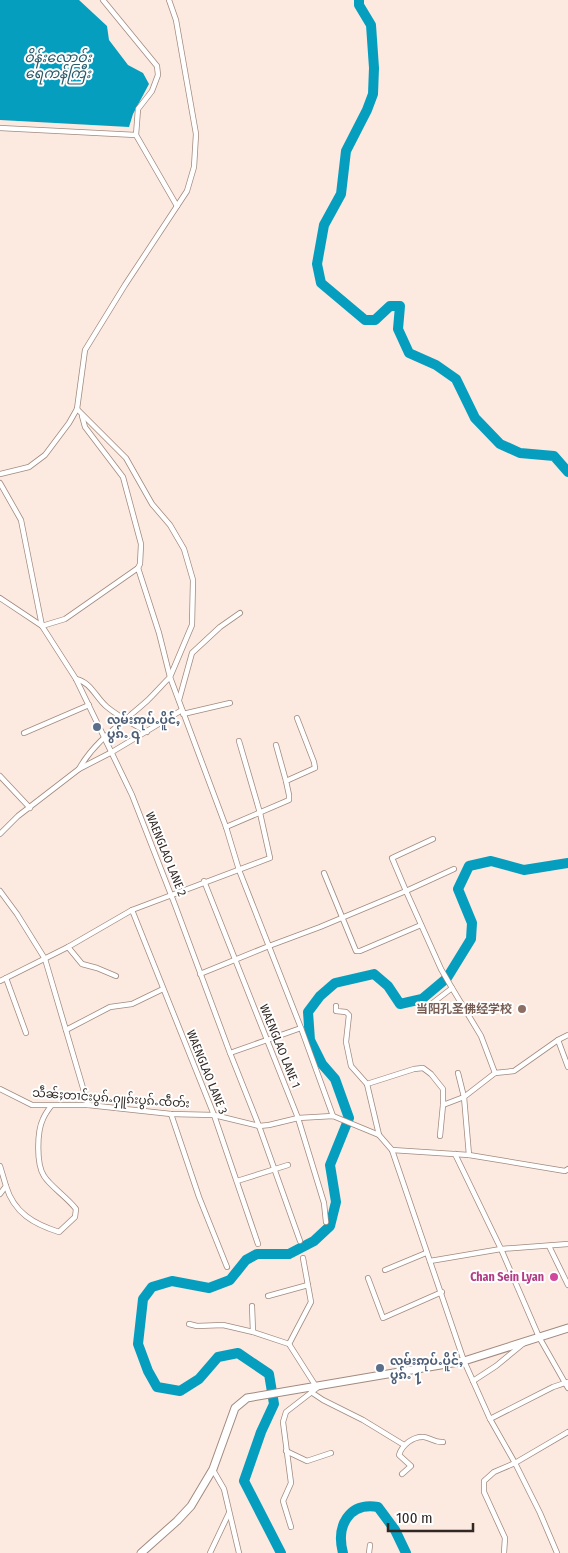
<svg xmlns="http://www.w3.org/2000/svg" width="568" height="1553" viewBox="0 0 568 1553" font-family="'Fira Sans Condensed','Noto Sans SC','Noto Sans Myanmar',sans-serif">
<rect width="100%" height="100%" fill="#fce9e0"/>
<!-- water -->
<polygon fill="#069ebf" points="0,0 79,0 107,26 109,40 128,65 143,73 149,84 133,114 129,127 0,120"/>
<g fill="none" stroke-linecap="round" stroke-linejoin="round">
<!-- river -->
<g stroke="#069ebf" stroke-width="10">
<polyline points="359,0 359,5 371,25 374,68 373,94 367,110 346,151 341,194 324,225 317,264 321,283 365,320 375,320 390,306 400,306 398,329 409,353 436,365 456,379 475,418 500,444 520,453 554,456 568,472"/>
<polyline points="281,1553 244,1481 261,1432 274,1404 269,1374 238,1353 218,1357 199,1379 180,1391 157,1387 148,1371 138,1344 143,1299 152,1287 172,1281 209,1288 230,1280 246,1260 257,1254 289,1254 314,1241 330,1226 336,1202 330,1165 349,1118 335,1079 322,1064 310,1040 308,1012 320,996 335,983 374,974 388,986 400,1004 422,999 447,978 471,939 472,923 458,889 469,866 491,861 524,870 568,863"/>
<path d="M343 1553C336 1527 348 1502 378 1507L395 1530 406 1553"/>
</g>
<!-- street casing -->
<g stroke="#a08a7f" stroke-width="6">
<g id="street">
<polyline points="103,0 157,66 158,75 152,91 138,109 136,135 177,206"/>
<polyline points="0,128 136,135"/>
<polyline points="77,409 126,458 152,504 170,525 184,549 193,580 192,625 170,677 226,827 239,870 301,1028 333,1116"/>
<polyline points="82,416 85,427 123,477 141,544 140,564 138,568"/>
<polyline points="0,474 29,467 45,455 69,423 77,409 85,350 125,285 187,191 194,167 196,134 176,20 169,0"/>
<polyline points="0,483 21,520 42,626 76,679 132,795 175,905 230,1053 259,1126 300,1241"/>
<path d="M0 598 42 626 65 619 138 568 159 633 170 677C163 684 156 692 148 700 124 722 95 740 79 769"/>
<path d="M76 679C91 682 96 698 107 707 119 717 133 724 147 732"/>
<polyline points="179,700 192,653 220,627 240,613"/>
<polyline points="183,714 230,703"/>
<polyline points="24,733 89,705"/>
<polyline points="276,745 286,781"/>
<polyline points="0,776 30,808"/>
<polyline points="226,827 289,800 289,795 286,781 315,768 314,762 297,718"/>
<polyline points="0,834 18,816 79,769 112,752 182,710"/>
<polyline points="433,839 392,858 406,891 454,869"/>
<polyline points="324,873 356,951 360,951 421,925"/>
<polyline points="204,881 298,1118 324,1203 326,1222"/>
<polyline points="0,891 17,914 45,959 88,1105"/>
<polyline points="132,910 214,1115 258,1244"/>
<polyline points="68,947 82,964 97,968 116,976"/>
<polyline points="200,974 269,946 320,927 406,891 441,969 452,988"/>
<polyline points="6,978 26,1033"/>
<polyline points="0,981 68,947 132,910 270,858 260,813 239,741"/>
<polyline points="336,1006 336,1011 346,1012 349,1015 346,1042 351,1066 367,1084"/>
<polyline points="421,1012 452,988 481,1036 495,1073 514,1071 558,1040 568,1067"/>
<polyline points="66,1030 110,1007 132,1004 163,989"/>
<polyline points="558,1040 568,1035"/>
<polyline points="230,1053 301,1028"/>
<polyline points="458,1073 464,1097 469,1155"/>
<polyline points="0,1089 32,1105 88,1105 171,1114 214,1115 259,1126 269,1125 298,1118 333,1116 379,1135 392,1150 464,1361 490,1419 515,1463 540,1513 557,1553"/>
<polyline points="171,1114 199,1197 227,1267"/>
<polyline points="379,1135 367,1084 414,1069 423,1068 431,1074 443,1089 443,1105 464,1097 495,1073"/>
<polyline points="440,1136 443,1105"/>
<polyline points="392,1150 469,1155 565,1171 568,1169"/>
<polyline points="455,1154 501,1249 539,1337 568,1388"/>
<polyline points="0,1166 6,1186 0,1194"/>
<polyline points="237,1181 288,1165"/>
<path d="M6 1186C14 1213 34 1224 59 1232L75 1217 76 1209C68 1198 50 1186 44 1176 36 1164 37 1131 43 1119 45 1114 48 1110 51 1106"/>
<polyline points="549,1246 568,1285"/>
<polyline points="430,1261 501,1249 568,1244"/>
<polyline points="385,1270 426,1253"/>
<polyline points="368,1278 383,1318 442,1292"/>
<polyline points="268,1296 308,1285"/>
<polyline points="252,1306 253,1332"/>
<polyline points="189,1324 197,1326 223,1325 253,1332 289,1344 317,1388 286,1412 283,1422 291,1483 283,1501 291,1527"/>
<polyline points="289,1344 311,1302 303,1258"/>
<polyline points="473,1381 496,1366 524,1343"/>
<polyline points="311,1392 323,1400 363,1420 404,1445"/>
<polyline points="490,1419 553,1387 568,1382"/>
<polyline points="286,1451 307,1461 331,1453"/>
<polyline points="213,1470 224,1489 239,1553"/>
<path d="M402 1474 411 1466 399 1455C402 1445 413 1436 424 1437 431 1438 435 1443 443 1442"/>
<polyline points="210,1553 229,1513"/>
<polyline points="369,1553 370,1545"/>
<polyline points="504,1553 505,1538 484,1492 484,1481 494,1472 515,1463 568,1432"/>
</g>
</g>
<!-- secondary casing -->
<g stroke="#a08a7f" stroke-width="9">
<polyline id="secondary" points="141,1553 177,1521 191,1506 213,1469 235,1408 247,1398 464,1361 568,1328"/>
</g>
<!-- street -->
<use href="#street" stroke="#fff" stroke-width="4.5"/>
<!-- secondary -->
<use href="#secondary" stroke="#fff" stroke-width="7"/>
</g>
<!-- markers -->
<g fill="#5c6f8a" stroke="#fff" stroke-width="2">
<circle cx="97" cy="727" r="5"/>
<circle cx="380" cy="1368" r="5"/>
</g>
<circle fill="#8d6e63" stroke="#fff" stroke-width="2" cx="522" cy="1009" r="5"/>
<circle fill="#d1479c" stroke="#fff" stroke-width="2" cx="554" cy="1277" r="5"/>
<g text-anchor="middle" stroke-width="4" stroke-linejoin="round" paint-order="stroke">
<!-- service labels -->
<g font-size="12" font-weight="bold" fill="#4e5e75" stroke="#fff" text-anchor="start">
<text x="107" y="724">လုမ်းဢုပ်ႉပိူင်ႇ<tspan x="107" dy="14">ပွၵ်ႉ ႖</tspan></text>
<text x="390" y="1365">လုမ်းဢုပ်ႉပိူင်ႇ<tspan x="390" dy="14">ပွၵ်ႉ ႑</tspan></text>
</g>
<!-- street labels -->
<g font-size="12" fill="#312824" stroke="#fff">
<text transform="translate(166 854) rotate(68)" y="4">WAENGLAO LANE 2</text>
<text transform="translate(280 1046) rotate(68)" y="4">WAENGLAO LANE 1</text>
<text transform="translate(207 1072) rotate(68)" y="4">WAENGLAO LANE 3</text>
<text transform="translate(111 1098) rotate(4)" y="4">သဵၼ်ႈတၢင်းပွၵ်ႉႁူၵ်းပွၵ်ႉၸဵတ်း</text>
</g>
<!-- education labels -->
<g font-size="12" font-weight="bold" fill="#785e54" stroke="#fff" text-anchor="end">
<text x="512" y="1013">当阳孔圣佛经学校</text>
</g>
<!-- hotel labels -->
<g font-size="12" font-weight="bold" fill="#b23c85" stroke="#fff" text-anchor="end">
<text x="544" y="1281">Chan Sein Lyan</text>
</g>
<!-- water labels -->
<g font-size="14" font-style="italic" fill="#295b6a" stroke="#fff">
<text x="58" y="62">ဝိန်းလောဝ်း<tspan x="58" dy="16">ရေကန်ကြီး</tspan></text>
</g>
</g>
<!-- scale -->
<path d="M388 1523v8h85v-8" fill="none" stroke="#312824" stroke-width="2.5"/>
<text x="396" y="1523" font-size="15" fill="#312824" stroke="#ffffff" stroke-width="4" paint-order="stroke">100 m</text>
</svg>
